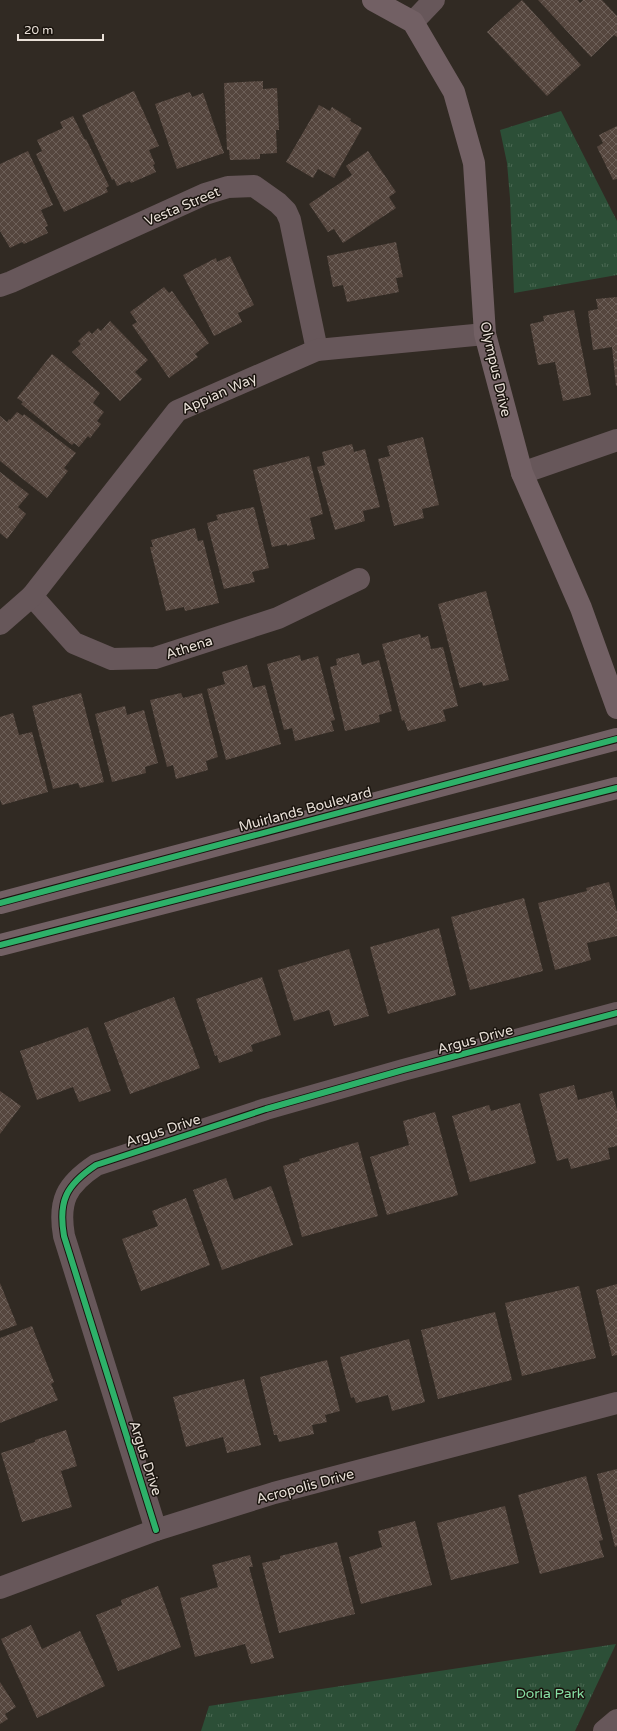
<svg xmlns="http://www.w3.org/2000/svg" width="617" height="1731" viewBox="0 0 617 1731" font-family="'Varela Round',sans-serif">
<defs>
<pattern id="park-tufts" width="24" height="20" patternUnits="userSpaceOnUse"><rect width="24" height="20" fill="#2c4f37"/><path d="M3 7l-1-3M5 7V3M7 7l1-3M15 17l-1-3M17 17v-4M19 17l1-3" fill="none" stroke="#4b6853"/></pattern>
<pattern id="building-cross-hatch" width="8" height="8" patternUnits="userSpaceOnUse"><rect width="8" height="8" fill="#55463e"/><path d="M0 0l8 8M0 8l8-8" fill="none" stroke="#6d6059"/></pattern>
</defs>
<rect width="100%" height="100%" fill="#312a23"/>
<!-- park -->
<g fill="url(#park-tufts)">
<polygon points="561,111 617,221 617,275 514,293 510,198 507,163 500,130"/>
<polygon points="616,1644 575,1731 201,1731 209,1706"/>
</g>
<!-- building -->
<g fill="url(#building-cross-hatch)">
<polygon points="522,0 581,65 547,96 487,32"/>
<polygon points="538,0 578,0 580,3 583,0 602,0 617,16 617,37 614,35 591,57"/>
<polygon points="263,81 263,89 277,88 279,130 276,130 277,153 260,154 260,159 230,160 229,150 227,150 224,83"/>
<polygon points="134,91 159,146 149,150 155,164 153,165 156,172 131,183 130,181 117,186 114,179 112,180 82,115"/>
<polygon points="190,92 192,97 203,93 224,153 177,169 155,104"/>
<polygon points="319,105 330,111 332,107 351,119 350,121 362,128 334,178 318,169 313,178 286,162"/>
<polygon points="73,116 85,140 86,139 109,186 106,188 108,192 64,212 36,154 42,151 37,140 63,128 60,122"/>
<polygon points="617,126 617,179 613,180 597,147 603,143 599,135"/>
<polygon points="28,151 53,205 41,210 48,226 45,227 48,233 24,244 22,242 10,248 0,231 0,164"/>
<polygon points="368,151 396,192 389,197 396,208 343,243 334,229 328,232 309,204 352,175 346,166"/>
<polygon points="396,242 403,277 396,278 399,292 347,302 343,285 333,287 327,256"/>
<polygon points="230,256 254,305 238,313 242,322 214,336 183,275 216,258 217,262"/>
<polygon points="164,287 169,293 172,291 209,343 195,354 198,357 169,378 132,325 137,322 130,312"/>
<polygon points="617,297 617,386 616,386 612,347 593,350 588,311 598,309 596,299"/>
<polygon points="574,310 591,395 563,401 555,362 538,365 530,324 544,321 543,316"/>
<polygon points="110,321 148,360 135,372 142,379 120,401 72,352 81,344 78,341 89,331 92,334 98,328 101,331"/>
<polygon points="52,354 100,393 93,403 104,412 97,421 101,424 90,438 88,436 79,447 74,443 72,445 21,404 23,402 17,398"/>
<polygon points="17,412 23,416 24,414 76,453 64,468 68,471 47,498 0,461 0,416 7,422 9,419 10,420"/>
<polygon points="423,437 439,505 422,509 424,518 394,526 378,459 390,456 387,446"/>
<polygon points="352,444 354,452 365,449 380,507 363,511 365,521 335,530 317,467 325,465 322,452"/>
<polygon points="309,456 323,514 310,518 315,539 287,546 287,544 272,547 253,470"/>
<polygon points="0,472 29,494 18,507 26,514 7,539 0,533"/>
<polygon points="254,507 269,568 252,572 255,582 224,589 207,523 218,520 216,515"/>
<polygon points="195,528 198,541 203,540 219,603 185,611 184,607 166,611 150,547 153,547 151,540"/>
<polygon points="486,591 509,680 483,686 482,682 460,688 438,604"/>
<polygon points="420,634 421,638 428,636 431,649 443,647 458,706 443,710 446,721 408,731 404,720 402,721 382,644"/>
<polygon points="359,653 362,665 379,660 392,711 379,715 380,722 345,731 330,667 337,665 336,659"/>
<polygon points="300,655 301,661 318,656 335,720 331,721 334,731 295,741 292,728 284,730 267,664"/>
<polygon points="247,665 253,688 265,685 281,744 226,760 207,689 225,684 222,672"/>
<polygon points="81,693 104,782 80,788 78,783 53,789 32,706"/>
<polygon points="181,693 183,698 202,693 218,757 206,761 208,770 176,779 173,765 167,767 150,700"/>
<polygon points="125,706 127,715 144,710 158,763 145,767 146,773 112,782 95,714"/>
<polygon points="13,713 19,735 32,732 48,792 2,805 0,799 0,717"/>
<polygon points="609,882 617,912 617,936 587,943 591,960 555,970 538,903 587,891 586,888"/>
<polygon points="524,898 543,971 470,990 451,917"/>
<polygon points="439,928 456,995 388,1014 370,947"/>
<polygon points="349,949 369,1016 334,1026 329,1010 294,1021 278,970"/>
<polygon points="262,977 281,1035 251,1045 253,1051 219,1063 217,1055 215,1056 196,999"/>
<polygon points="174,997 200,1068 130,1094 104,1023"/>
<polygon points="88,1027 111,1091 79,1102 73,1087 37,1100 20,1051"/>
<polygon points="574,1085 578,1100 612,1091 617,1110 617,1146 608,1148 610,1159 571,1169 568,1158 557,1161 539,1094"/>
<polygon points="0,1091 21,1106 0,1134"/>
<polygon points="520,1103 536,1163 470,1182 452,1116 489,1105 491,1111"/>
<polygon points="435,1112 458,1195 387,1215 370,1157 409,1145 403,1121"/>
<polygon points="358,1142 378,1216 302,1237 283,1166 300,1161 299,1159"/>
<polygon points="226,1178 234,1200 271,1186 293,1245 222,1270 193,1190"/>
<polygon points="186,1198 210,1265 141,1291 122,1239 158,1226 152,1211"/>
<polygon points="0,1283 17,1325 0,1331"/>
<polygon points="617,1284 617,1355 612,1356 596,1290"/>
<polygon points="579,1286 596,1358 522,1376 505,1303"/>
<polygon points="495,1312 512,1380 438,1399 421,1330"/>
<polygon points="32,1326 54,1382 51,1384 58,1400 0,1423 0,1338"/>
<polygon points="409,1339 425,1402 392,1411 388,1395 356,1403 354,1397 351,1398 340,1357"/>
<polygon points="327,1360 340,1411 325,1415 327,1422 312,1425 314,1434 279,1442 277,1435 274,1435 260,1377"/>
<polygon points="244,1379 261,1445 227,1453 223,1437 186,1447 173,1397"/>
<polygon points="66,1430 77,1466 61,1471 72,1507 22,1522 1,1453 35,1442 35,1440"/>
<polygon points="617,1469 617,1546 615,1547 597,1474"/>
<polygon points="586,1476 603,1540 599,1541 604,1557 540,1574 518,1495"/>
<polygon points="505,1506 519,1563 451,1580 437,1523"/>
<polygon points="415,1521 432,1585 361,1604 349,1557 382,1547 378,1531"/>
<polygon points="337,1542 355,1614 279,1633 262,1563 280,1559 280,1556"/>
<polygon points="250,1555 253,1567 249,1567 274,1658 251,1664 245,1644 195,1657 180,1598 218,1587 212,1565"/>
<polygon points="158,1586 181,1647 118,1671 96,1615 122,1605 121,1600"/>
<polygon points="31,1625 42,1649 80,1631 105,1686 37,1718 1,1639"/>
<polygon points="0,1682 16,1707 5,1714 8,1719 0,1724"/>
</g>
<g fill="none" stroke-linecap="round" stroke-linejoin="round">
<!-- street -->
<g stroke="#67575a" stroke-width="22">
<polyline points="413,22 434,0"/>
<polyline points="0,286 11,282 205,194 228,187 254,186 278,203 286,211 290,220 317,350"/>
<polyline points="522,473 617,440"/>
<polyline points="32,596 74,643 112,659 155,658 278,618 359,579"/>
<polyline points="0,624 32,596 177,411 317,350 485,334"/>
<path d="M156 1530 64 1236C58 1201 66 1185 96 1165L266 1109 403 1070 617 1013"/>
<polyline points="0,1588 156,1530 274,1493 617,1403"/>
<polyline points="604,1731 617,1720"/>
</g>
<!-- secondary -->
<g stroke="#726064" stroke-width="22">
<polyline points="373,0 413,22 454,92 474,163 485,334 522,473 581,608 617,708"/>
<polyline points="0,903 617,739"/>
<polyline points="0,945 332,860 617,788"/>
</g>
<!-- cycleway casing -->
<g stroke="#1a140e" stroke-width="8">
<g id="cycleway">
<polyline points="0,903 617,739"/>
<polyline points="0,945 332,860 617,788"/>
<path d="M156 1530 64 1236C58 1201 66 1185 96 1165L266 1109 403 1070 617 1013"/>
</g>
</g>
<!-- cycleway -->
<use href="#cycleway" stroke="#2db169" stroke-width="6"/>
</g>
<g text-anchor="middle" stroke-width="3" stroke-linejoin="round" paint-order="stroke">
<!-- street labels -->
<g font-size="14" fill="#e9e0d8" stroke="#1a140e">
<text transform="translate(182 206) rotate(-23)" y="5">Vesta Street</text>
<text transform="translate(496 369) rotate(77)" y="5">Olympus Drive</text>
<text transform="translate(219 393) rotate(-24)" y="5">Appian Way</text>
<text transform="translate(189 647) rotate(-18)" y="5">Athena</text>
<text transform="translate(305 809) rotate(-15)" y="5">Muirlands Boulevard</text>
<text transform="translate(475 1039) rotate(-15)" y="5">Argus Drive</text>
<text transform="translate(163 1130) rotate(-18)" y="5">Argus Drive</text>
<text transform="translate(146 1458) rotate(72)" y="5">Argus Drive</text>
<text transform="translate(305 1486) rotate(-15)" y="5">Acropolis Drive</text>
</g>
<!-- park labels -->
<g font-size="14" fill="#87e0a4" stroke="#1a140e">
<text x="550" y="1698">Doria Park</text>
</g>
</g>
<!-- scale -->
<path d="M18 34v6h85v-6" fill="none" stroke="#e9e0d8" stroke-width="2"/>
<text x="24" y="34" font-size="12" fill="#e9e0d8" stroke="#1a140e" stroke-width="3" paint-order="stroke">20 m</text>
</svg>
